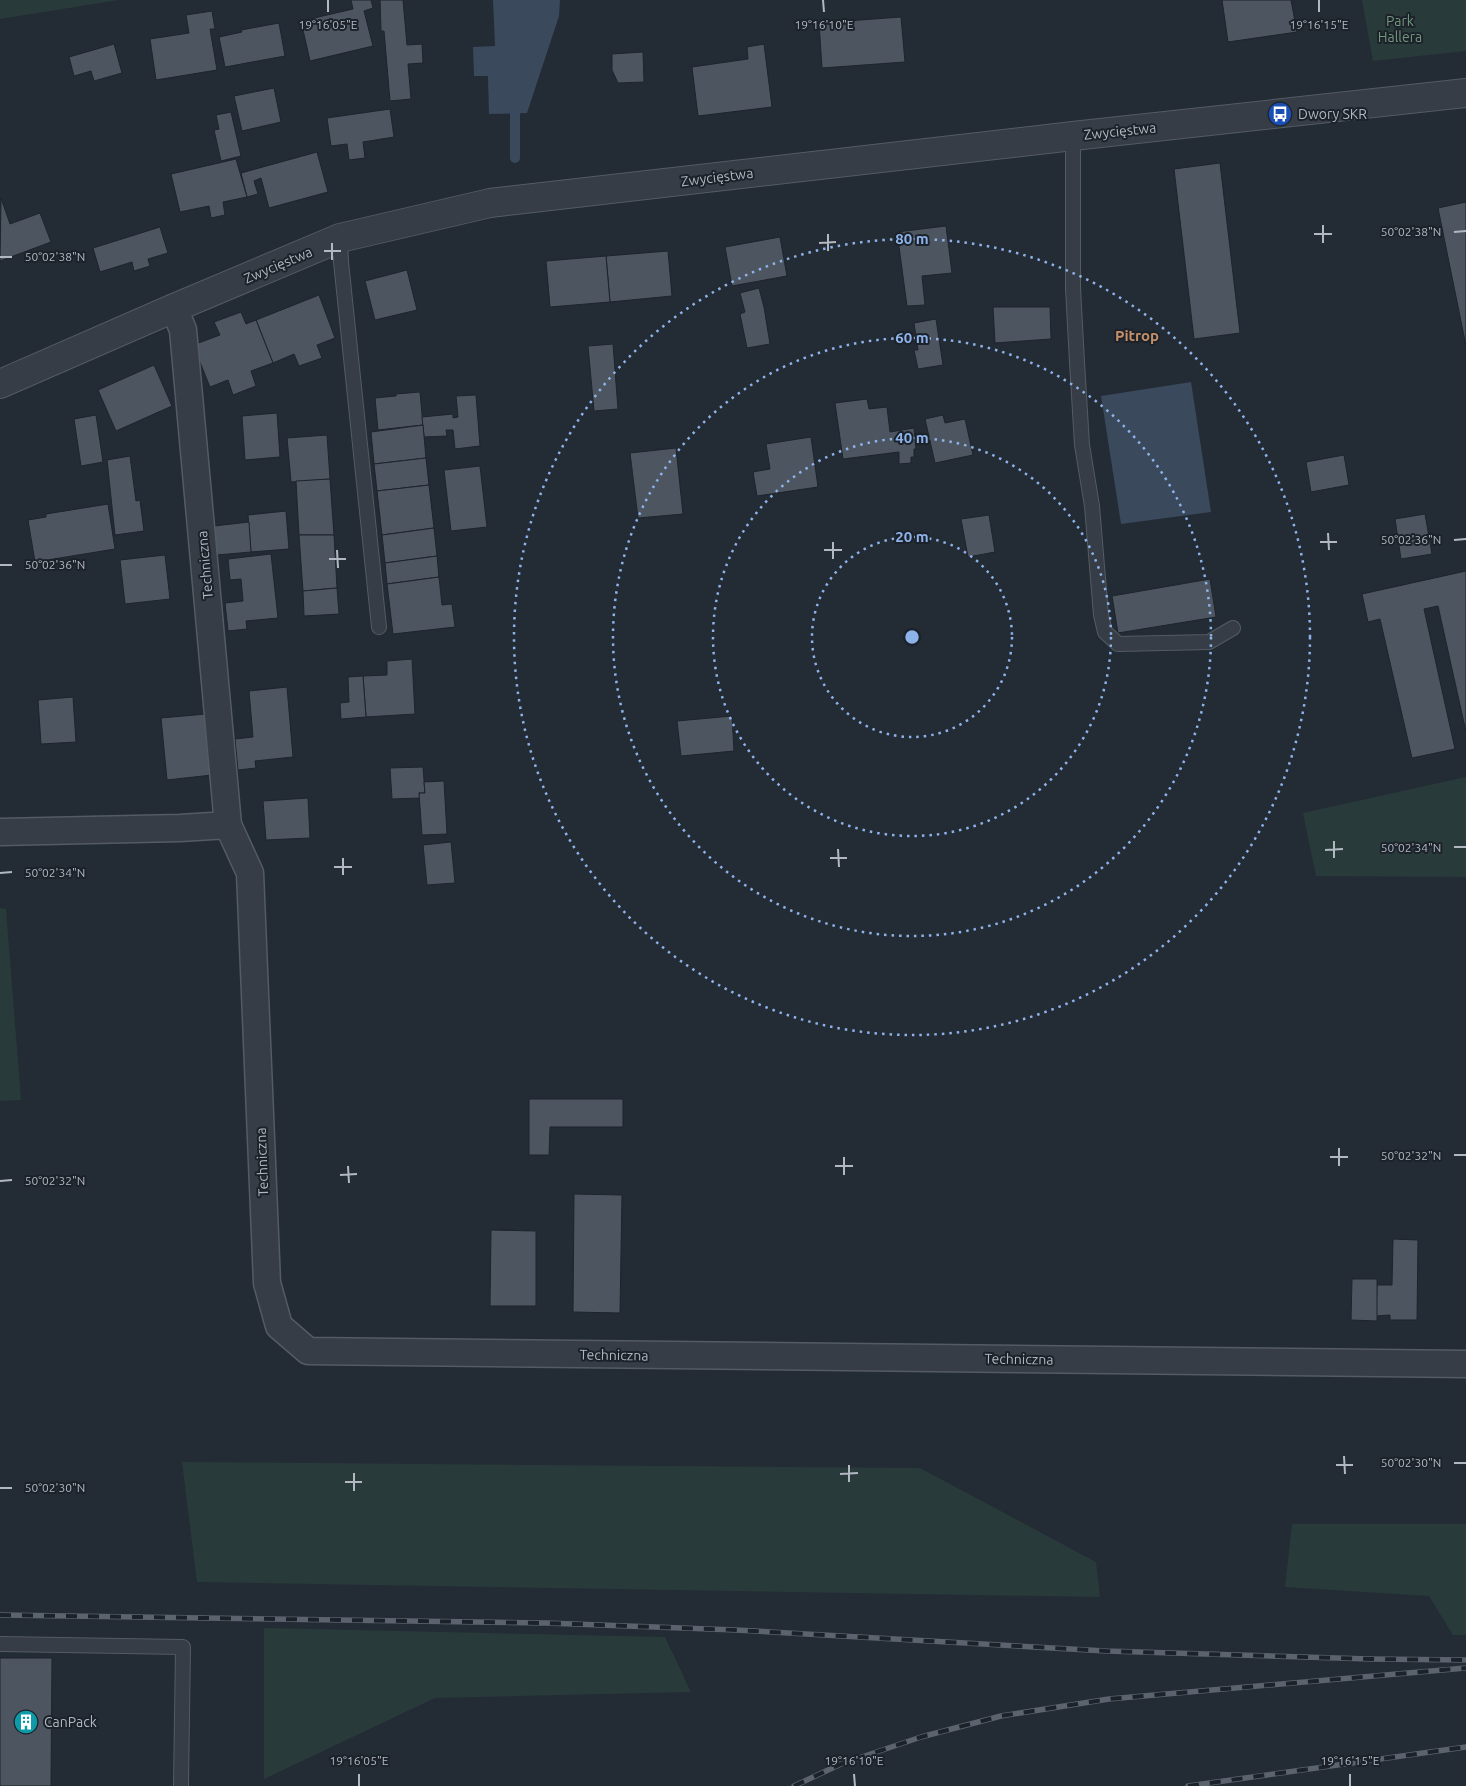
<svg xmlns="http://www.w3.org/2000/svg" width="1466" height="1786" viewBox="0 0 1466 1786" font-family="Ubuntu,sans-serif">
<rect width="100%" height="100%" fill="#232b35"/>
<!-- green -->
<g fill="#293a3a">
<polygon points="0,0 119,0 0,19"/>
<polygon points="1362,0 1466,0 1466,51 1373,61"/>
<polygon points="1466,777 1466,877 1316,876 1303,813"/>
<polygon points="0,908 6,909 21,1100 0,1101"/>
<polygon points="182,1462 920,1468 1096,1562 1100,1597 197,1582"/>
<polygon points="1292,1524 1466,1524 1466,1635 1453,1635 1429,1596 1285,1587"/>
<polygon points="264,1628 665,1637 691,1692 435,1698 264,1779"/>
</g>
<!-- water -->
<g fill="#3a495c">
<polygon points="493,0 560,0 559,16 527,113 489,114 488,76 474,76 473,47 495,46"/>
<polygon points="1191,382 1211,512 1121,524 1101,396"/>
</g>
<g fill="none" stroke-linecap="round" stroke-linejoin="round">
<!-- stream -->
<polyline stroke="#3a495c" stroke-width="10" points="515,158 515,113"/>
</g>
<!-- building -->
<g fill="#4c5560" stroke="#1e242c">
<polygon points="351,0 371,0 373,8 364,11 373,46 310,61 301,21 353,9"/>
<polygon points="380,0 403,0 407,45 422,44 423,63 408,64 411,99 390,101 384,31 381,31"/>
<polygon points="1222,0 1291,0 1297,32 1228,42"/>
<polygon points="212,11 215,29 210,29 217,70 156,80 150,39 189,33 186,15"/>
<polygon points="901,17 905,62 822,68 819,23"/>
<polygon points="279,23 285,56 225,67 219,37 242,32 241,30"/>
<polygon points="114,44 122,73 94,81 91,71 74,76 69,57"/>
<polygon points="764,44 772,107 698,116 692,67 748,59 747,47"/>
<polygon points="643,52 644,82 618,83 612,70 612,54"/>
<polygon points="274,88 281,122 242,131 234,96"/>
<polygon points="390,109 394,137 363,142 365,158 349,160 347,144 331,146 327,118"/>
<polygon points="231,112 241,156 221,161 214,130 219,129 216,115"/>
<polygon points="317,152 328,192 269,208 261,178 254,181 258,194 247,197 241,173"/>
<polygon points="236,159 247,197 223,202 225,215 211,218 209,206 180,212 171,174"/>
<polygon points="1220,163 1240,333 1194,339 1174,169"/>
<polygon points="1,198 10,224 40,213 51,242 0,261"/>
<polygon points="1466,202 1466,346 1438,208"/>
<polygon points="946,226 952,273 922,276 925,305 907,306 897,232"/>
<polygon points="160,227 168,253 148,259 150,266 134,271 132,262 100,272 93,248"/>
<polygon points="780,237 787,276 732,286 725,247"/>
<polygon points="668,251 672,296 610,302 606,256"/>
<polygon points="606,256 610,302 550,307 546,261"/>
<polygon points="407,270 417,310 375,320 365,281"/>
<polygon points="759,288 764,307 770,344 747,348 740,314 745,312 740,293"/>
<polygon points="319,295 335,338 317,345 322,358 299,366 294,354 273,363 256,320"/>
<polygon points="993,307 1050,307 1051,339 995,343"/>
<polygon points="241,312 246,324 256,320 273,363 251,371 256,386 233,395 228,380 210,387 193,345 220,335 214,322"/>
<polygon points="936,319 943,365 918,369 914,350 918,350 914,323"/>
<polygon points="613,344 618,409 594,411 588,346"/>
<polygon points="154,365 172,406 116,431 98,390"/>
<polygon points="420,392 423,425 378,430 375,398 396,396 396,394"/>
<polygon points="476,395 480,446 455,449 453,430 446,430 447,436 424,437 422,417 453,414 453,418 458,417 456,396"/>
<polygon points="867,399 869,409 887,407 890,432 914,428 916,449 914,449 914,457 911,457 911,463 899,464 899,452 843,459 835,403"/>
<polygon points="277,413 280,457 245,460 242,416"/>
<polygon points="96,415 103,462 81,466 74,419"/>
<polygon points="943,415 945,423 965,419 973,455 935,463 925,419"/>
<polygon points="423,425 426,458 374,464 371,432"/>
<polygon points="327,435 330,479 291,482 287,438"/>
<polygon points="811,437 818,487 757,496 753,472 770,469 766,444"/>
<polygon points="676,448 683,514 638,518 630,453"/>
<polygon points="1344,455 1349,485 1311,492 1306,462"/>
<polygon points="130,456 136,501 140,500 144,531 115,535 107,460"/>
<polygon points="426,458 429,485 377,491 374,464"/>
<polygon points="480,466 487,527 451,531 444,470"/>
<polygon points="330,479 334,535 299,535 296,481"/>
<polygon points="429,485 434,528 382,535 377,491"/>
<polygon points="108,504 115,549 35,562 28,520 46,517 46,514"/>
<polygon points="286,511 289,549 251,552 248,515"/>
<polygon points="1425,514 1432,554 1401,559 1395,519"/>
<polygon points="989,515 995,552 968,557 961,519"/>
<polygon points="249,522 251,552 217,555 214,526"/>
<polygon points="434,528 437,556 385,563 382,535"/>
<polygon points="299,535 334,535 337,588 303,591"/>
<polygon points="271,554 278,618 246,621 247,629 228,631 225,603 243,601 241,579 230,580 228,559"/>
<polygon points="165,555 170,599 125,604 120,560"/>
<polygon points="437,556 439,577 387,584 385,563"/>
<polygon points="1466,571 1466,732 1438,606 1424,609 1455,749 1412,758 1380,619 1368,622 1362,594"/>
<polygon points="439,577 442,605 452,604 455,627 393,634 387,584"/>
<polygon points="1210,579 1216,617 1118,633 1112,596"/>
<polygon points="337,588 339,614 304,616 303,591"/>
<polygon points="412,659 415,714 366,717 363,676 387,675 387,661"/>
<polygon points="363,676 366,717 341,719 340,703 349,702 348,677"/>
<polygon points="287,687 293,757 255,761 256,768 238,770 235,739 253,737 249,691"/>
<polygon points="73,697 76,742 41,744 38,700"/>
<polygon points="206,714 212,775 167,780 161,718"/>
<polygon points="732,716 734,751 681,756 677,721"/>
<polygon points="423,767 425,793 419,793 420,798 392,799 390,768"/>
<polygon points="444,781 447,834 422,835 419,793 425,793 424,782"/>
<polygon points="308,798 310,838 266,840 263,801"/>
<polygon points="451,842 455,883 427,885 423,845"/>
<polygon points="529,1099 623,1099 623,1127 550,1127 549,1155 529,1155"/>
<polygon points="574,1194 622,1195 620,1313 573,1312"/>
<polygon points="491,1230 536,1231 536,1306 490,1306"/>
<polygon points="1393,1239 1418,1240 1417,1320 1390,1320 1390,1315 1376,1316 1377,1285 1392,1285"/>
<polygon points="1352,1279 1377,1279 1377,1321 1351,1320"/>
<polygon points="0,1658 52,1658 51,1786 0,1786"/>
</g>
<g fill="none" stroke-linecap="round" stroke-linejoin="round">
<!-- service casing -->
<g stroke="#545b63" stroke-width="16">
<g id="service">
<polyline points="1073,136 1073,288 1077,362 1082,445 1092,506 1101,615 1105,632 1118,644 1209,642 1233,628"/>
<polyline points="340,238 341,262 379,627"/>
<polyline points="0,1644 183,1647 181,1786"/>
</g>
</g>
<!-- minor casing -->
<g stroke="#545b63" stroke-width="29">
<g id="minor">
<polyline points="174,308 183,330 228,825"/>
<polyline points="0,832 180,828 228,825 250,873 267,1283 279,1326 308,1351 1466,1364"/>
</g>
</g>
<!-- tertiary casing -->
<g stroke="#545b63" stroke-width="30">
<polyline id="tertiary" points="0,384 174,308 340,238 490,203 1073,136 1466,93"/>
</g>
<!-- service -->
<use href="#service" stroke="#363d46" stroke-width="14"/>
<!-- minor -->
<use href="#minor" stroke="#363d46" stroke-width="26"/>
<!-- tertiary -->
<use href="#tertiary" stroke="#363d46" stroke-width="28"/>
<!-- rail casing -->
<g stroke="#5b636e" stroke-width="5.5">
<g id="rail">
<polyline points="0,1615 546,1623 736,1630 1106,1651 1370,1659 1466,1660"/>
<polyline points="794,1786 841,1764 921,1737 1001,1716 1109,1699 1466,1668"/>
<polyline points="1188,1786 1466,1747"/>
</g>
</g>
<!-- rail -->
<use href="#rail" stroke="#1c222a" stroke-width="4" stroke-dasharray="11" stroke-linecap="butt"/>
</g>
<!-- ticks -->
<path fill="none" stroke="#b1b8c2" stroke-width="2" d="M328 0V12M823 0 824 12M1319 0V12M1323 225V243M1454 232 1466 231M828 234V251M1314 234H1332M332 243V260M819 243 836 242M324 251H341M0 257H12M1328 533 1329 550M1454 540 1466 539M833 542V559M1320 542H1337M337 550 338 568M824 550H842M329 559H346M0 565H12M1334 841V858M1454 847H1466M838 849 839 867M1325 850 1343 849M343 858V875M830 858H847M334 867H352M0 873 12 872M1339 1148V1166M1454 1155H1466M844 1157V1175M1330 1157H1348M348 1166 349 1183M835 1166H853M340 1175 357 1174M0 1181 12 1180M1344 1456 1345 1474M1454 1463H1466M849 1465V1482M1336 1465H1353M354 1473V1491M840 1474 858 1473M345 1482H362M0 1488H12M359 1774V1786M854 1774 855 1786M1350 1774V1786"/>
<!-- distance rings -->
<g fill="none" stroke="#8eb3ea" stroke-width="2.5" stroke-dasharray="2.5 5">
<circle cx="912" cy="637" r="100"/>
<circle cx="912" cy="637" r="199"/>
<circle cx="912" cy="637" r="299"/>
<circle cx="912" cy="637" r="398"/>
</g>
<!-- icons -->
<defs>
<g id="bus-disc" transform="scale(1.25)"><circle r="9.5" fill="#1a4fb4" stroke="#1c222a"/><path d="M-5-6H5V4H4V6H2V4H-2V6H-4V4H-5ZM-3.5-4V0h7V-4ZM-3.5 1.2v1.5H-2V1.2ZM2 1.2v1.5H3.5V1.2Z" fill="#fff"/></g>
<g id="building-disc" transform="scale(1.25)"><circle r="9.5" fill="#0f9aa8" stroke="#1c222a"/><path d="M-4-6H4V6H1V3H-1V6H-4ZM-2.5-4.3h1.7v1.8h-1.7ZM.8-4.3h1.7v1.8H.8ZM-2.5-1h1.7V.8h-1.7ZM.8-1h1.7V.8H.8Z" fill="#fff"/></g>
</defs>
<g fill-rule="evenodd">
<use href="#bus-disc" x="1280" y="114"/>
<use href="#building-disc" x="26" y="1722"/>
</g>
<g text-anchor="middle" stroke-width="4" stroke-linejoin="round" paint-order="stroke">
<!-- park labels -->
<g font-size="14" fill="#72967a" stroke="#1c222a">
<text x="1400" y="26">Park<tspan x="1400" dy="16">Hallera</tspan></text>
</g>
<!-- poi labels -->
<g font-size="14" fill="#b1b8c2" stroke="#1c222a" text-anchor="start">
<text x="1298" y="119">Dwory SKR</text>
<text x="44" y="1727">CanPack</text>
</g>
<!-- street labels -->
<g font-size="14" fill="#b1b8c2" stroke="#1c222a">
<text transform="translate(1120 131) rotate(-6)" y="5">Zwycięstwa</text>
<text transform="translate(717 177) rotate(-7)" y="5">Zwycięstwa</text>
<text transform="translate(278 265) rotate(-23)" y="5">Zwycięstwa</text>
<text transform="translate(205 565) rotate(-95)" y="5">Techniczna</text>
<text transform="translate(262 1162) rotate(-92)" y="5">Techniczna</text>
<text transform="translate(614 1355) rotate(1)" y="5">Techniczna</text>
<text transform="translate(1019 1359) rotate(1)" y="5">Techniczna</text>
</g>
<!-- neighbourhood labels -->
<g font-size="15" font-weight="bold" fill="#c58f69" stroke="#1c222a">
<text x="1137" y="341">Pitrop</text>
</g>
</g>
<g font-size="12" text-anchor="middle" fill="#b1b8c2" stroke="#1c222a" stroke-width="4" stroke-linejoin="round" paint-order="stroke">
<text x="328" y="29">19°16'05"E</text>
<text x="824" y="29">19°16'10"E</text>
<text x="1319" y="29">19°16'15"E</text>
<text x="1411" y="236">50°02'38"N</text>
<text x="55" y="261">50°02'38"N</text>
<text x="1411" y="544">50°02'36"N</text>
<text x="55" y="569">50°02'36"N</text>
<text x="1411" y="852">50°02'34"N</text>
<text x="55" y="877">50°02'34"N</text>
<text x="1411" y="1160">50°02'32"N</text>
<text x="55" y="1185">50°02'32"N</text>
<text x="1411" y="1467">50°02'30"N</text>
<text x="55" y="1492">50°02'30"N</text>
<text x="359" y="1765">19°16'05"E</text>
<text x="854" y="1765">19°16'10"E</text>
<text x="1350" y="1765">19°16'15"E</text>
</g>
<circle cx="912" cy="637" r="8" fill="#8eb3ea" stroke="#1c222a" stroke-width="2.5"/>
<g font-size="15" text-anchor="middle" font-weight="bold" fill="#8eb3ea" stroke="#1c222a" stroke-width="4" stroke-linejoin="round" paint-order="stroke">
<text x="912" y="244">80 m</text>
<text x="912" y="343">60 m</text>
<text x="912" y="443">40 m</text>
<text x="912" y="542">20 m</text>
</g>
</svg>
